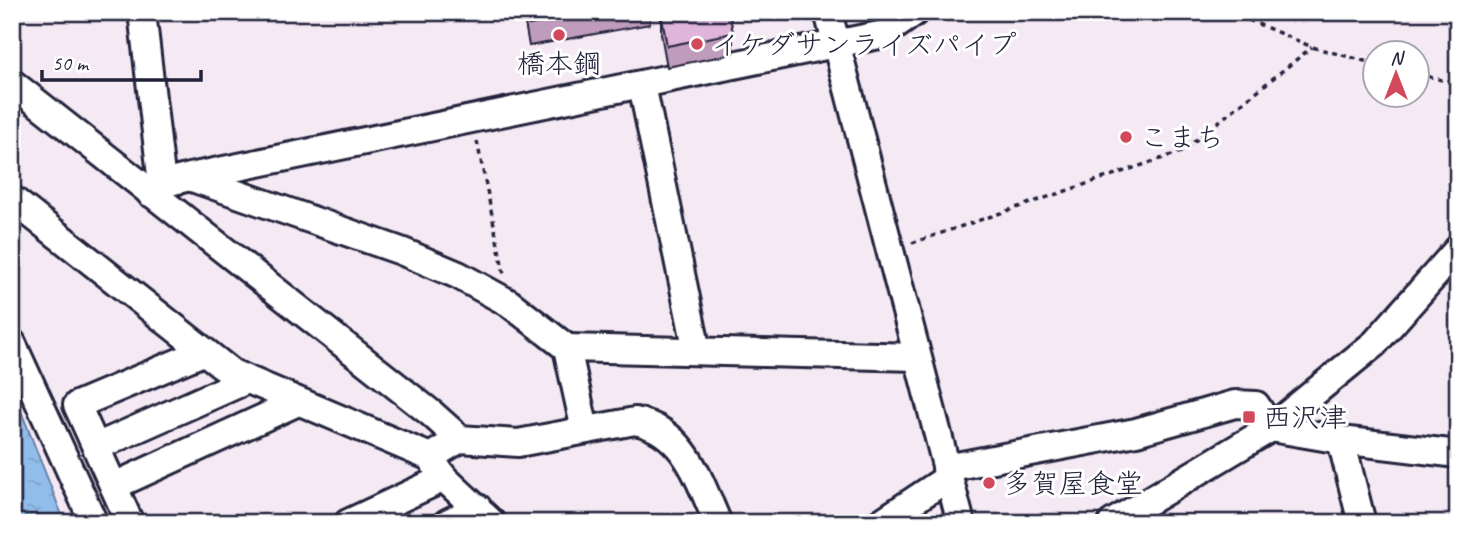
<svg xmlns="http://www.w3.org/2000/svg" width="1470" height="535" viewBox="0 0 1470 535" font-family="Caveat,'Klee One',sans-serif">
<defs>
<pattern id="water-ripples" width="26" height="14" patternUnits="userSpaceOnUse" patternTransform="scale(1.75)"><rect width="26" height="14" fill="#91bdea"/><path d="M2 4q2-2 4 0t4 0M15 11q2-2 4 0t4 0" fill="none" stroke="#7da2ca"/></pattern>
</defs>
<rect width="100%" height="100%" fill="#f5e9f4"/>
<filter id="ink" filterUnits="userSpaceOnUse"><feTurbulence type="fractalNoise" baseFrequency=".0143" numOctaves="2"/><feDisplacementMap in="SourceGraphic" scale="14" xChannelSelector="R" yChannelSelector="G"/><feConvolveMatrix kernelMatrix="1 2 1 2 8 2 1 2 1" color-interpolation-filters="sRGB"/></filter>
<g filter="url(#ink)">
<!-- water -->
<polygon fill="url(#water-ripples)" stroke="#657fa4" stroke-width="2" points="12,388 65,523 12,523"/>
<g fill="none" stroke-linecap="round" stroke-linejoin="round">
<!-- minor casing -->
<g stroke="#22223b" stroke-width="32">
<g id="minor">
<polyline points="142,12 162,184"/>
<polyline points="828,12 961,523"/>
<path d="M12 83 432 414 460 439 518 443 635 421C686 431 699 481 718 523"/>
<polyline points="642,85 697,351"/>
<polyline points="192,178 401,251 458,275 509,303 567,348 585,430"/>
<polyline points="150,193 162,184 190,177 884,34 915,12"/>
<polyline points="12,199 232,373 430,457 460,439"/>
<polyline points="12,343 94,523"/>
<polyline points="567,348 917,357"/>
<polyline points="1341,440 1362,523"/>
<polyline points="96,447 247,380"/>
<polyline points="435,465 444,478 492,523"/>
<polyline points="946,468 1136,432 1235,404 1256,405 1271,428 1341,440 1458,454"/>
<polyline points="114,486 298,402"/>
<polyline points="130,523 77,405 203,352"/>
<polyline points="348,523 444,478"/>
<polyline points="447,523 478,508"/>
<polyline points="880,523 949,477"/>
<polyline points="1112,523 1271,428 1375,343 1458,249"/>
</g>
</g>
<!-- path -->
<g stroke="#22223b" stroke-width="3.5" stroke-dasharray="5 5" stroke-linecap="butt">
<polyline points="1230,12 1312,47 1376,64"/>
<polyline points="1418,74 1458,84"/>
<polyline points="477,141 504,274"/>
<polyline points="912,243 1181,152 1312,47"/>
</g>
<!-- minor -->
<use href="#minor" stroke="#fff" stroke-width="26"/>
</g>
<!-- wall -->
<g fill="#c09cbc" stroke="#22223b" stroke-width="2">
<polygon points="523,12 650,12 650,24 529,46"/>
<polygon points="661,12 729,12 733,33 733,54 667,67 661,34"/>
</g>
<!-- building -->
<g fill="#dfb5db" stroke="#22223b" stroke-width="2">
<polygon points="527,12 599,12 529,25"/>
<polygon points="663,12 729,12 733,33 667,46 661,13"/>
</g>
</g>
<!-- markers -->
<g fill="#d1495b" stroke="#fff" stroke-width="2.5">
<circle cx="559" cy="35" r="7"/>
<circle cx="697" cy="44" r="7"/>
<circle cx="1126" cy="137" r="7"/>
<rect x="1242" y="410" width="14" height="14" rx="3.5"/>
<circle cx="989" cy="483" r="7"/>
</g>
<g text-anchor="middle" stroke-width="6" stroke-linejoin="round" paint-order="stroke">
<!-- poi labels -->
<g font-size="28" fill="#22223b" stroke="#fff" text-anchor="start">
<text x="711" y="54">イケダサンライズパイプ</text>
<text x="559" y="73" text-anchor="middle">橋本鋼</text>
<text x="1140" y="147">こまち</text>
<text x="1263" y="427">西沢津</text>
<text x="1003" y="493">多賀屋食堂</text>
</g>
</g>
<!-- margin -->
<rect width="1470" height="535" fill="none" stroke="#fff" stroke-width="42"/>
<rect x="21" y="21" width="1428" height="493" fill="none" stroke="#22223b" stroke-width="2.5" filter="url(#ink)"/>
<!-- north arrow -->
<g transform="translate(1396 74)"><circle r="33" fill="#ffffff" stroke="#a7a7b1" stroke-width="2"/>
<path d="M0-5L12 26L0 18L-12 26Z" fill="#d1495b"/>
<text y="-10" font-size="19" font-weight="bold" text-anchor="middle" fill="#22223b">N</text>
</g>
<!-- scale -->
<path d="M42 70v10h159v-10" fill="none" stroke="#22223b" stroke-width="3.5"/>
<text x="52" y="70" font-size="21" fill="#22223b" stroke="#ffffff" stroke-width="5" paint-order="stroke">50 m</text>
</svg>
